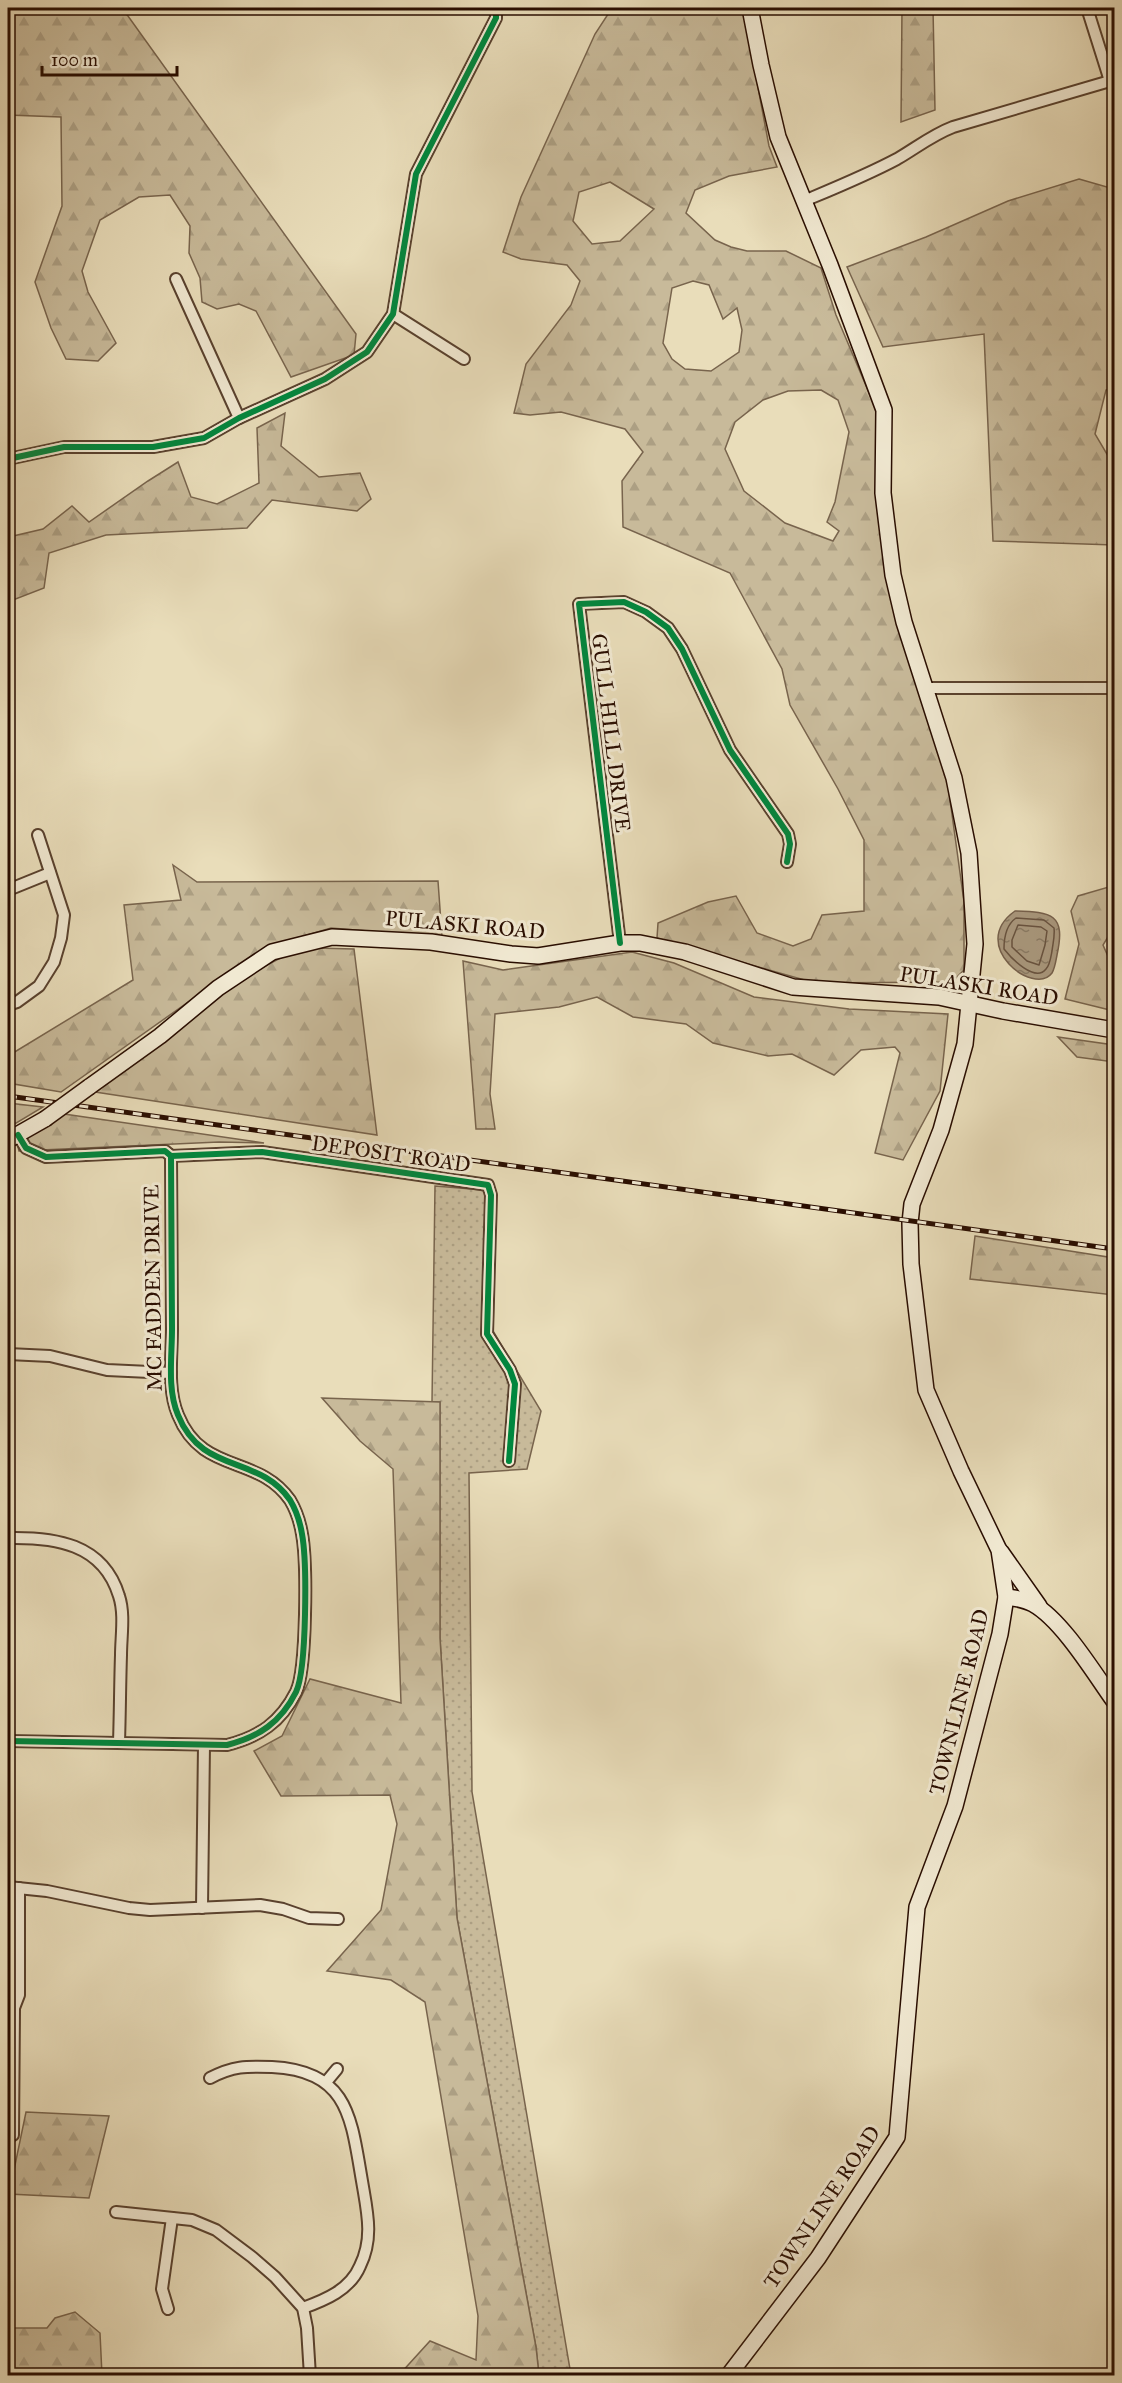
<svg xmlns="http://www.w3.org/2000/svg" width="1122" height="2383" viewBox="0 0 1122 2383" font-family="'IM FELL Great Primer',serif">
<defs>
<pattern id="grass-dots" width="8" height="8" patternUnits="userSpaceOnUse" patternTransform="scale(1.5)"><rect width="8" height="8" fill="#c8ba9a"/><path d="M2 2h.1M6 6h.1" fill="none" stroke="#ac9f83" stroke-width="1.8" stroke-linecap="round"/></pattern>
<pattern id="forest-firs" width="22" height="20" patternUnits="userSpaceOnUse" patternTransform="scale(1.5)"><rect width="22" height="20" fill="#c8ba9a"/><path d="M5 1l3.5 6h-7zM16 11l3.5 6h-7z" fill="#ac9f83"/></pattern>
<pattern id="water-ripples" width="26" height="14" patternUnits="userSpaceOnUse" patternTransform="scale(1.5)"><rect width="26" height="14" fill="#a8967b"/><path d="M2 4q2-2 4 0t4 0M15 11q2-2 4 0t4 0" fill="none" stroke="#897962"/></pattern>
</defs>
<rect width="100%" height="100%" fill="#e9ddba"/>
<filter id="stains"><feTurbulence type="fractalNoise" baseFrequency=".00333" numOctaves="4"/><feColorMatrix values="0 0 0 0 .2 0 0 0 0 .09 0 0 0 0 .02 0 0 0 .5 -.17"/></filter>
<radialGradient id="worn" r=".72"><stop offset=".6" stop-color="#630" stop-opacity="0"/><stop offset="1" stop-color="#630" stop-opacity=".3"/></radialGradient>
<!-- grass -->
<polygon fill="url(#grass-dots)" stroke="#78644d" stroke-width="1.5" points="435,1186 496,1191 493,1331 541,1411 527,1469 469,1473 472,1792 571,2375 539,2375 536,2347 457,1918 440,1638 440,1402 432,1402"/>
<!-- forest -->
<g fill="url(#forest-firs)" stroke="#78644d" stroke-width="1.5" fill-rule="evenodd">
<polygon points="8,8 120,8 128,16 356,334 354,355 291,377 256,311 239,304 217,309 202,302 200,278 189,253 190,226 170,195 139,197 100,220 82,271 88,292 116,343 98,361 66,359 51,328 35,282 62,206 61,117 8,115 8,39 12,30 8,32"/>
<path d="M612 8H743L769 146 777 167 729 176 695 190 686 213 715 240 731 247 747 251H786L821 268 836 315 878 414 885 557 947 778 964 902V970L952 982 815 983 657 938 658 923 708 902 736 896 757 933 793 946 811 939 822 915 864 911V840L838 789 790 705 782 669 730 573 623 527 622 481 643 452 625 429 561 412 530 415 514 413 526 364 571 305 580 281 567 265 521 259 503 252 521 197 595 34ZM610 182 654 209 620 241 592 244 573 221 579 192ZM693 281 709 285 723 319 737 308 742 330 739 352 711 371 685 369 672 359 663 343 672 288ZM821 390 838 400 849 432 835 502 827 522 839 531 833 541 785 523 744 491 725 449 735 422 763 400 788 391Z"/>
<polygon points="902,8 933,8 935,110 901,122"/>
<polygon points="1079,179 1114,189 1114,387 1106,390 1095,434 1114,466 1114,545 993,541 984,334 883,347 847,267 926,237 1008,201"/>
<polygon points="285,413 281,446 319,477 360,473 371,499 357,511 272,500 247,528 106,535 49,553 44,588 13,600 8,599 8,517 13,536 43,529 72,506 89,522 148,481 178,462 191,497 217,504 259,483 257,428"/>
<polygon points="173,865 197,882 438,881 442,937 331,928 266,947 61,1092 8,1083 8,1056 133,980 124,905 181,900"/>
<polygon points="1114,872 1114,927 1103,945 1114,970 1114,1011 1065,999 1079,944 1071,911 1078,896 1109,887"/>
<polygon points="315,948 354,949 377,1135 95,1092 241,979 284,956"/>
<polygon points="632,952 674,963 754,997 849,1009 948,1014 940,1091 903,1160 875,1153 900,1053 895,1047 861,1050 834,1075 792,1054 768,1056 713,1043 686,1024 633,1017 597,997 559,1007 495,1014 490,1094 495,1129 476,1129 463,961 503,970"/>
<polygon points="1058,1037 1114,1045 1114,1062 1077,1057"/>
<polygon points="8,1103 43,1107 8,1128"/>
<polygon points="64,1114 264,1143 219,1142 19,1151 17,1143"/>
<polygon points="975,1236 1114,1258 1114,1295 970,1279"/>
<polygon points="322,1398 440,1402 440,1638 457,1918 536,2347 539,2375 399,2375 430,2341 476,2360 478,2316 425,2002 391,1980 327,1971 381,1910 397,1824 390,1795 281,1796 254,1751 282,1736 310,1679 401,1703 393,1469 360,1441"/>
<polygon points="26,2112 109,2116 89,2198 9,2194"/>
<polygon points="75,2312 100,2333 102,2375 8,2375 8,2328 47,2328 55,2318"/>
</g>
<!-- water -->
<path fill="url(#water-ripples)" stroke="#755f4a" stroke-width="1.5" d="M1015 911C1052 912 1066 914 1057 955 1056 960 1055 968 1052 973 1034 997 967 945 1015 911Z"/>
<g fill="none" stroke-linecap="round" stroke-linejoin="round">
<!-- shore -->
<g stroke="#68523e" stroke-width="1.5">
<path d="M1016 918 1044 920 1054 928C1055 936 1053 943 1052 951 1051 956 1050 965 1046 969 1035 983 1011 958 1004 949 1004 938 1006 925 1016 918Z"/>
<polygon points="1018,925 1041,927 1047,931 1045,945 1039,965 1027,961 1012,947 1012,940"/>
</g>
<!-- minor casing -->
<g stroke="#59412e" stroke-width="14">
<g id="minor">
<polyline points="1087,8 1110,81 1114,86"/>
<path d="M804 201C835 188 867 175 897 159 916 148 932 135 953 127L1110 81"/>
<polyline points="176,279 239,418"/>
<polyline points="393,314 464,359"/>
<polyline points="8,459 64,447 153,447 204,438 239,418 325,379 367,352 393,314 416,174 496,18 496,8"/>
<polyline points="926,688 1114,688"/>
<polyline points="8,890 50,873"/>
<polyline points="620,943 579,604 624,602 646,612 668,628 682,649 730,750 788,834 790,844 787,862"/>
<polyline points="8,1005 17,1002 39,986 54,962 61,938 64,915 38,835"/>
<polyline points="18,1135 26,1148 46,1157 165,1151 171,1156 262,1152 488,1185 491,1195 487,1334 510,1370 515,1384 509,1461"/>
<polyline points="8,1354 50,1356 107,1370 171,1373"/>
<path d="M8 1538C54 1537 103 1543 119 1596 125 1614 121 1637 121 1655 120 1684 120 1713 119 1742"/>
<path d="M8 1741 227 1745C259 1737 281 1722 296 1692 307 1669 307 1561 302 1534 300 1522 296 1510 290 1500 258 1454 202 1475 178 1415 167 1389 172 1357 172 1329 172 1272 171 1214 171 1156"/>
<polyline points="8,1887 47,1891 129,1908 150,1910 260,1905 283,1909 309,1918 338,1919"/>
<polyline points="202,1908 204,1745"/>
<path d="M210 2078C233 2066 246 2066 272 2067 349 2071 351 2118 362 2181 367 2211 374 2238 360 2266 350 2290 325 2300 303 2308"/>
<polyline points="327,2081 337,2069"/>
<polyline points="13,2135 14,2008 19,1995 19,1888"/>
<polyline points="116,2212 192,2220 216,2230 252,2257 275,2277 303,2308 307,2328 310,2376"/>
<polyline points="168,2309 162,2289 172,2218"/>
</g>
</g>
<!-- secondary casing -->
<g stroke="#290d00" stroke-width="18">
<g id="secondary">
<polyline points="89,1087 160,1036 218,988 272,952 332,937 431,942 511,954 538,956 620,943 640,943 685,952 793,987 939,997 1003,1011 1114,1030"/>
<polyline points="8,1140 45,1119"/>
<polyline points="1001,1552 1039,1606"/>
<path d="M1006 1597C1015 1598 1024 1599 1033 1604 1062 1620 1094 1673 1114 1701"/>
<polyline points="728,2376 818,2258 897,2137 917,1907 955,1806 1000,1634 1006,1597 999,1550 961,1471 926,1390 911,1264 910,1223 912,1204 941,1130 965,1044 975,944 969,853 954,778 904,622 893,575 883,493 884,410 830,265 778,137 761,65 750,8"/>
</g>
</g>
<!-- minor -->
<use href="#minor" stroke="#f1e9d2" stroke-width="10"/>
<!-- secondary -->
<use href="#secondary" stroke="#f1e9d2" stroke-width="15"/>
<!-- rail casing -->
<g stroke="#290d00" stroke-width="5">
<polyline id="rail" points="8,1096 1114,1249"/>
</g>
<!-- rail -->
<use href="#rail" stroke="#f1e9d2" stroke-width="3" stroke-dasharray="9" stroke-linecap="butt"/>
<!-- secondary-bridge casing -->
<g stroke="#290d00" stroke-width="18" stroke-linecap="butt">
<polyline id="secondary-bridge" points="45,1119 89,1087"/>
</g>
<!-- secondary-bridge -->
<use href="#secondary-bridge" stroke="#f1e9d2" stroke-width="15"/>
<!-- cycleway casing -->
<g stroke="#f1e9d2" stroke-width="10">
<g id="cycleway">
<polyline points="8,459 64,447 153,447 204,438 239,418 325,379 367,352 393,314 416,174 496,18 496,8"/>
<polyline points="620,943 579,604 624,602 646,612 668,628 682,649 730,750 788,834 790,844 787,862"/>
<polyline points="18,1135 26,1148 46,1157 165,1151 171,1156 262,1152 488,1185 491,1195 487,1334 510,1370 515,1384 509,1461"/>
<path d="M8 1741 227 1745C259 1737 281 1722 296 1692 307 1669 307 1561 302 1534 300 1522 296 1510 290 1500 258 1454 202 1475 178 1415 167 1389 172 1357 172 1329 172 1272 171 1214 171 1156"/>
</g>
</g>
<!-- cycleway -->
<use href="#cycleway" stroke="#00873e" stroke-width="6"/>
</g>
<g text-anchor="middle" stroke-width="6" stroke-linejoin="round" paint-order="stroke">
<!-- street labels -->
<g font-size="21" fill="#290d00" stroke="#f1e9d2">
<text transform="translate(611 733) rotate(83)" y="7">GULL HILL DRIVE</text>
<text transform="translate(465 925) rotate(5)" y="7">PULASKI ROAD</text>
<text transform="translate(979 986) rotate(9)" y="7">PULASKI ROAD</text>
<text transform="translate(391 1154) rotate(8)" y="7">DEPOSIT ROAD</text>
<text transform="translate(153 1288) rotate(-91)" y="7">MC FADDEN DRIVE</text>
<text transform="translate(959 1702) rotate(-76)" y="7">TOWNLINE ROAD</text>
<text transform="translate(822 2207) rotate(-56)" y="7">TOWNLINE ROAD</text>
</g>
</g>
<!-- margin -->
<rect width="1122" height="2383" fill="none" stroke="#e9ddba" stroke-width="30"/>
<rect x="9" y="9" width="1104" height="2365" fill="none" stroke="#290d00" stroke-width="3"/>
<rect x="15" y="15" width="1092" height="2353" fill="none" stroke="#290d00" stroke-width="1.5"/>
<!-- scale -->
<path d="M42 66v9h135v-9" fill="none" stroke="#290d00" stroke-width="3"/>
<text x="51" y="66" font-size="18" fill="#290d00" stroke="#f1e9d2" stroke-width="4.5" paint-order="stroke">100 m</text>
<rect width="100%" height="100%" filter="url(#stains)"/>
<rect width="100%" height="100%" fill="url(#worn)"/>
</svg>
